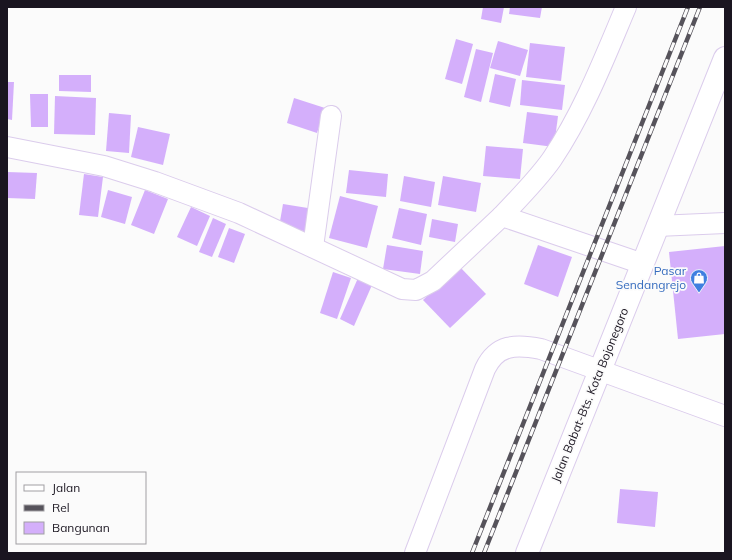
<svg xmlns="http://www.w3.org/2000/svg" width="732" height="560" viewBox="0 0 732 560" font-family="Mulish,sans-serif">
<rect width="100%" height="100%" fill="#fbfbfb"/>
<!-- building -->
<g fill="#d4affb">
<polygon points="483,7 504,7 501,23 481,19"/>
<polygon points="510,7 542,7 540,18 509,14"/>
<polygon points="456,39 473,44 462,84 445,79"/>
<polygon points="498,41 528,50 520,76 490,68"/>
<polygon points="530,43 565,47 561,81 526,77"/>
<polygon points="476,49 493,53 481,102 464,97"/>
<polygon points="495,74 516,79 510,107 489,102"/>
<polygon points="59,75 91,75 91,92 59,91"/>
<polygon points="522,80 565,85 562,110 520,105"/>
<polygon points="7,82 14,82 12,120 7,119"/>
<polygon points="30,94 48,94 48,127 31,127"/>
<polygon points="55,96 96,98 95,135 54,134"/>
<polygon points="294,98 325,108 317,133 287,123"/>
<polygon points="527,112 558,116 554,147 523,143"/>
<polygon points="109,113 131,115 129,153 106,151"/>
<polygon points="138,127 170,134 163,165 131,157"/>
<polygon points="486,146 523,149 520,179 483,176"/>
<polygon points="349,170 388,174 386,197 346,193"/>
<polygon points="7,172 37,173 35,199 7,198"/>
<polygon points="84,174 103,177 98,217 79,215"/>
<polygon points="404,176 435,182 431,207 400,201"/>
<polygon points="443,176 481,183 476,212 438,205"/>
<polygon points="108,190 132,197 125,224 101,217"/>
<polygon points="145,190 168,199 154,234 131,225"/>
<polygon points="340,196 378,206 367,248 329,238"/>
<polygon points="283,204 314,209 310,232 279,227"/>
<polygon points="191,207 210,216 197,246 177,237"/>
<polygon points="399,208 427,214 421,245 392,238"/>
<polygon points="213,218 226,224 212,257 199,252"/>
<polygon points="432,219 458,224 455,242 429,237"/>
<polygon points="229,228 245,234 234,263 218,257"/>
<polygon points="387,245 423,251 420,274 383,269"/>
<polygon points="538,245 572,257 558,297 524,284"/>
<polygon points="725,246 725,334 678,339 669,252"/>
<polygon points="459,266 486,294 450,328 423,300"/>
<polygon points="333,272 351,278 337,319 320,313"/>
<polygon points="358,278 372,285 354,326 340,319"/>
<polygon points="620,489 658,492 655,527 617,523"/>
</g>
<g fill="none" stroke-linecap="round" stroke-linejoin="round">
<!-- minor casing -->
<g stroke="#dbccec" stroke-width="22">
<g id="minor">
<polyline points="7,147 104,166 155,182 239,213 402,289 416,290 433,281 502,216 643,264"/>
<path d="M502 216C519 198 538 179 552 159 584 111 604 59 626 7"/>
<polyline points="657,226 725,223"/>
<polyline points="313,247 331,116"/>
<path d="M415 553 485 369C497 344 516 344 541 349L725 416"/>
</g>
</g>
<!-- trunk casing -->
<g stroke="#dbccec" stroke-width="24">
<polyline id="trunk" points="527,553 725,58"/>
</g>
<!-- minor -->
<use href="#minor" stroke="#fff" stroke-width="20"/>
<!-- trunk -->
<use href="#trunk" stroke="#fff" stroke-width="22"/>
<!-- rail casing -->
<g stroke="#56535b" stroke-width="4.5">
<g id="rail">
<polyline points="472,553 688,7"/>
<polyline points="484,553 700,7"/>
</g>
</g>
<!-- rail -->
<use href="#rail" stroke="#fbfbfb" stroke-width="3" stroke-dasharray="9" stroke-linecap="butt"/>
</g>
<!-- icons -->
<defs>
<g id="shop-pin" transform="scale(0.9)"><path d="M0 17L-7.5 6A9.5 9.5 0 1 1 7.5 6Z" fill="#3f7fe0" stroke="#fbfbfb"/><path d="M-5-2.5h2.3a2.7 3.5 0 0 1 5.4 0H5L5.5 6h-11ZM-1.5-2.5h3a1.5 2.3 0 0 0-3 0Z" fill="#fff"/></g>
</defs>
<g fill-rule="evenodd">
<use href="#shop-pin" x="699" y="278"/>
</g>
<g text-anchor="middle" stroke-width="3.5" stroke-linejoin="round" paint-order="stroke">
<!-- shop labels -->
<g font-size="12" fill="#366cbe" stroke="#fbfbfb" text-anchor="end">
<text x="686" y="275">Pasar<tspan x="686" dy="14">Sendangrejo</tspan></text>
</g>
<!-- street labels -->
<g font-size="12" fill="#1a1520" stroke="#fbfbfb">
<text transform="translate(590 395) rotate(-68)" y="4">Jalan Babat-Bts. Kota Bojonegoro</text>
</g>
</g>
<!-- border -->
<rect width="732" height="560" fill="none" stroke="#1a1520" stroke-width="16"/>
<!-- legend -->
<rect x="16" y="472" width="130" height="72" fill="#fbfbfb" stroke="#a19fa3"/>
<rect x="24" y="485" width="20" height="6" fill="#ffffff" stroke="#a19fa3"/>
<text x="52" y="492" font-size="12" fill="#1a1520">Jalan</text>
<rect x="24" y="505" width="20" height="6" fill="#56535b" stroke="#a19fa3"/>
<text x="52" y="512" font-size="12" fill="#1a1520">Rel</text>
<rect x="24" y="522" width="20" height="12" fill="#d4affb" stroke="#a19fa3"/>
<text x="52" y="532" font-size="12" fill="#1a1520">Bangunan</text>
</svg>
